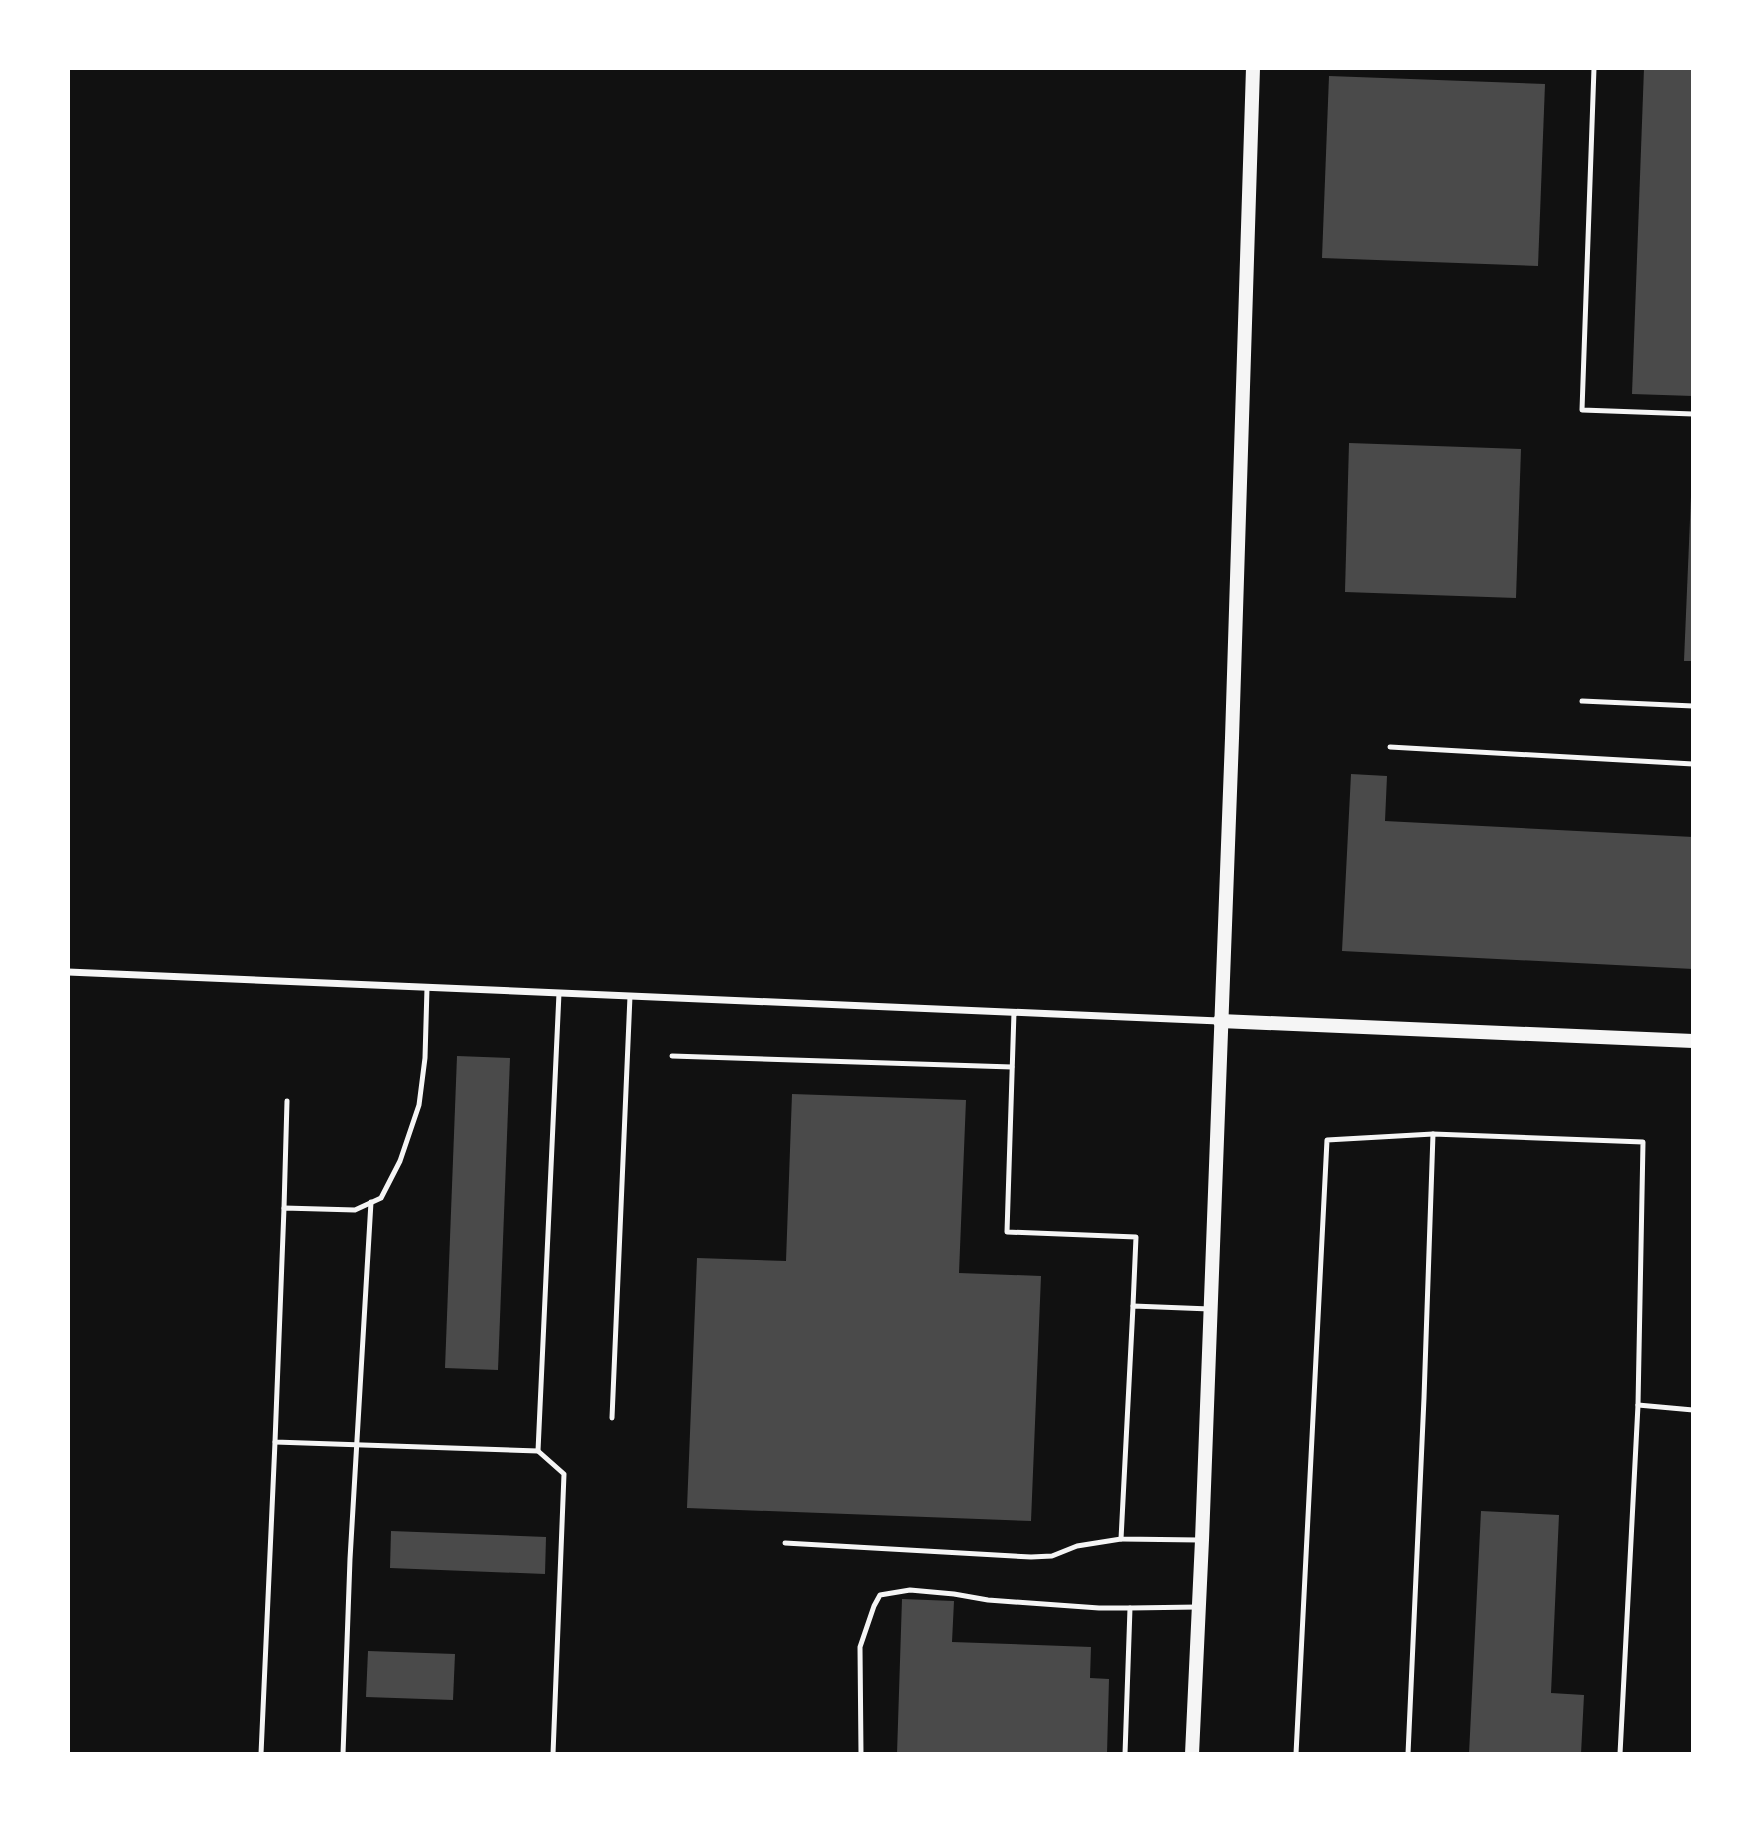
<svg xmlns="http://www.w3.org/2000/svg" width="1761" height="1822" viewBox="0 0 1761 1822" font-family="Ubuntu,sans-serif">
<rect width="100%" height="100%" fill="#111"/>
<!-- building -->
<g fill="#4a4a4a">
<polygon points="1644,68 1693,68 1693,396 1632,394"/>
<polygon points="1329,76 1545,84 1538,266 1322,258"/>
<polygon points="1349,443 1521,449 1516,598 1345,592"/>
<polygon points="1691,496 1693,496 1693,661 1684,661"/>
<polygon points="1351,774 1387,776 1385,821 1693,837 1693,969 1342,951"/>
<polygon points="457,1056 510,1058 498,1370 445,1368"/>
<polygon points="792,1094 966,1100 959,1273 1041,1276 1031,1521 687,1508 697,1258 786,1261"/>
<polygon points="1481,1511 1559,1515 1551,1693 1584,1695 1581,1754 1469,1754"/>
<polygon points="391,1531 546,1537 545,1574 390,1568"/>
<polygon points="902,1599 954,1601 952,1642 1091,1647 1090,1678 1109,1679 1107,1754 897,1754"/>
<polygon points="368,1651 455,1654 453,1700 366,1697"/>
</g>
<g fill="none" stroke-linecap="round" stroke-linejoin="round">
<!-- service -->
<g stroke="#f5f5f5" stroke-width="5">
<polyline points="1594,68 1582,410 1693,414"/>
<polyline points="1582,701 1693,706"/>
<polyline points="1390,747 1693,764"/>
<polyline points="427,988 425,1058 419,1105 400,1161 381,1198 355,1210 284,1208 275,1442 538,1451 559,993"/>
<polyline points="1014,1012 1007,1232 1136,1237 1133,1306"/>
<polyline points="672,1056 1012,1067"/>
<polyline points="284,1208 287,1101"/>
<polyline points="1638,1405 1693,1410"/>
<polyline points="612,1418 630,996"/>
<polyline points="538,1451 564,1474 553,1754"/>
<polyline points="1199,1540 1121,1539 1133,1306 1210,1309"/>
<polyline points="785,1543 1031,1557 1052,1556 1077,1546 1121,1539"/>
<polyline points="261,1754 275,1442"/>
<polyline points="343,1754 350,1559 371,1202"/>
<polyline points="861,1754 860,1647 874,1606 880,1595 910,1590 954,1594 988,1600 1099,1608 1130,1608"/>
<polyline points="1125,1754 1130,1608 1198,1607"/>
<polyline points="1296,1754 1327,1140 1433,1134"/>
<polyline points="1408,1754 1424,1398 1433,1134 1643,1142 1638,1405 1620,1754"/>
</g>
<!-- minor -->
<polyline stroke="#f5f5f5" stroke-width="7" points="68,972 1219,1021"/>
<!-- secondary -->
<g stroke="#f5f5f5" stroke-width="14">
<polyline points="1220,1021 1693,1041"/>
<polyline points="1192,1754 1202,1540 1232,738 1253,68"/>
</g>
</g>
<!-- border -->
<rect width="1761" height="1822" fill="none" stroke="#ffffff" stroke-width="140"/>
</svg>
